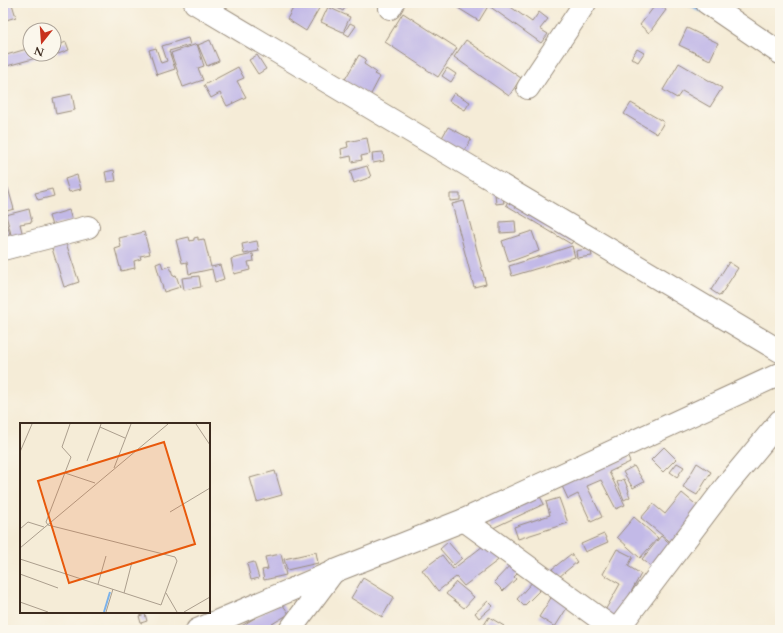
<svg xmlns="http://www.w3.org/2000/svg" width="783" height="633" viewBox="0 0 783 633" font-family="Cardo,serif">
<rect width="100%" height="100%" fill="#fbf7ec"/>
<filter id="ink" filterUnits="userSpaceOnUse"><feTurbulence type="fractalNoise" baseFrequency=".025" numOctaves="2"/><feDisplacementMap in="SourceGraphic" scale="8" xChannelSelector="R" yChannelSelector="G"/><feConvolveMatrix kernelMatrix="1 2 1 2 8 2 1 2 1" color-interpolation-filters="sRGB"/></filter>
<filter id="wash" filterUnits="userSpaceOnUse"><feTurbulence type="fractalNoise" baseFrequency=".012" numOctaves="4" result="noise"/><feDisplacementMap in="SourceGraphic" scale="16" xChannelSelector="R" yChannelSelector="G"/><feGaussianBlur stdDeviation="0.9" result="paint"/><feColorMatrix in="noise" values="0 0 0 0 0 0 0 0 0 0 0 0 0 0 0 0 0 1.4 0 .05"/><feComposite in="paint" operator="in"/></filter>
<g filter="url(#wash)">
<rect width="100%" height="100%" fill="#f5ecd7"/>
<g fill="none" stroke-linecap="round" stroke-linejoin="round">
<!-- stream -->
<polyline stroke="#7bb2ea" stroke-width="4.5" points="690,3 701,10"/>
</g>
<g id="blocks">
<!-- building -->
<g fill="#c2b9e7">
<polygon points="3,3 6,3 7,6 12,4 16,17 3,21"/>
<polygon points="296,3 317,3 321,5 306,31 287,19"/>
<polygon points="328,3 348,3 343,11"/>
<polygon points="450,3 490,3 479,21"/>
<polygon points="492,3 505,3 532,22 539,12 548,19 540,29 548,34 541,43 489,6"/>
<polygon points="657,3 666,10 649,33 640,25"/>
<polygon points="328,7 350,17 343,32 321,22"/>
<polygon points="403,13 457,48 438,77 385,42"/>
<polygon points="350,23 356,26 349,36 344,33"/>
<polygon points="687,28 718,43 710,60 679,45"/>
<polygon points="188,38 190,45 169,51 175,69 157,75 149,50 156,48 161,63 167,61 162,46"/>
<polygon points="210,40 219,61 207,66 198,45"/>
<polygon points="466,40 521,78 509,96 454,57"/>
<polygon points="66,42 69,50 58,54 56,46"/>
<polygon points="197,44 204,66 198,68 203,80 183,87 171,53"/>
<polygon points="30,48 30,54 44,54 44,56 3,67 3,56"/>
<polygon points="637,49 644,53 638,62 631,58"/>
<polygon points="257,55 266,69 258,74 249,60"/>
<polygon points="359,55 366,59 364,64 376,72 374,74 380,77 370,96 344,81"/>
<polygon points="679,63 722,88 710,107 682,91 677,98 663,90"/>
<polygon points="238,67 244,78 237,81 246,97 227,106 220,93 211,98 204,85"/>
<polygon points="447,68 456,74 451,82 442,76"/>
<polygon points="454,93 470,102 465,110 449,101"/>
<polygon points="72,94 75,110 56,114 53,98"/>
<polygon points="631,103 664,122 657,134 624,114"/>
<polygon points="448,127 471,139 463,155 439,143"/>
<polygon points="367,138 370,154 361,156 362,160 352,162 351,156 342,158 341,149 348,147 347,142"/>
<polygon points="383,152 384,161 373,163 372,153"/>
<polygon points="367,166 371,177 354,183 350,171"/>
<polygon points="114,170 116,181 107,182 105,172"/>
<polygon points="77,175 81,189 69,192 65,179"/>
<polygon points="8,188 14,209 7,211 5,205 3,205 3,190"/>
<polygon points="52,189 54,196 38,200 35,193"/>
<polygon points="502,193 504,203 496,204 495,194"/>
<polygon points="450,194 460,194 460,200 450,201"/>
<polygon points="510,197 576,236 571,244 506,205"/>
<polygon points="464,201 486,284 474,287 452,204"/>
<polygon points="29,209 32,222 20,224 23,236 12,238 6,215"/>
<polygon points="69,210 72,221 52,226 49,216"/>
<polygon points="3,213 10,234 6,235 8,240 3,241"/>
<polygon points="515,221 516,232 500,233 500,222"/>
<polygon points="532,231 539,251 509,262 502,241"/>
<polygon points="144,232 150,254 140,256 141,259 134,261 135,268 121,271 115,249 121,247 119,238"/>
<polygon points="64,237 79,282 64,287 50,242"/>
<polygon points="189,237 190,241 194,240 194,238 198,237 198,240 204,239 211,267 220,265 224,279 215,282 212,269 189,274 187,262 182,263 176,240"/>
<polygon points="257,241 259,251 244,254 242,244"/>
<polygon points="572,246 575,257 512,276 509,266"/>
<polygon points="590,248 592,256 577,258 576,251"/>
<polygon points="253,254 254,261 248,262 250,270 234,274 231,259"/>
<polygon points="161,262 163,268 170,266 173,276 176,275 180,287 164,292 156,264"/>
<polygon points="729,262 738,268 720,296 711,290"/>
<polygon points="199,276 201,287 184,290 182,278"/>
<polygon points="664,447 676,459 663,472 651,460"/>
<polygon points="626,453 630,462 609,472 625,505 616,509 601,480 587,486 602,517 591,522 578,494 568,499 561,484"/>
<polygon points="677,463 684,467 677,477 670,472"/>
<polygon points="697,463 711,472 697,495 683,487"/>
<polygon points="634,466 644,482 633,488 623,472"/>
<polygon points="275,471 282,495 257,502 250,478"/>
<polygon points="624,479 629,491 628,492 630,497 624,500 617,482"/>
<polygon points="537,491 544,504 491,529 485,517"/>
<polygon points="682,493 700,508 673,544 641,518 653,504 665,514"/>
<polygon points="559,498 568,523 518,539 514,527 550,515 546,502"/>
<polygon points="634,517 658,538 640,558 617,537"/>
<polygon points="604,534 608,542 585,552 581,544"/>
<polygon points="661,536 671,544 652,567 642,559"/>
<polygon points="448,542 462,558 454,565 440,549"/>
<polygon points="487,543 501,558 464,586 456,577 438,591 422,570 442,555 453,569"/>
<polygon points="617,549 633,557 628,566 641,574 615,621 603,614 620,584 603,574"/>
<polygon points="316,552 318,563 287,570 284,559"/>
<polygon points="281,554 286,575 264,580 262,570 268,569 265,557"/>
<polygon points="571,554 577,562 559,577 552,569"/>
<polygon points="254,562 259,578 251,580 247,564"/>
<polygon points="513,562 521,570 514,577 516,579 503,591 494,582"/>
<polygon points="363,578 394,597 382,617 351,598"/>
<polygon points="535,579 543,587 524,606 517,599"/>
<polygon points="456,582 474,597 464,608 446,594"/>
<polygon points="554,593 570,603 555,627 539,617"/>
<polygon points="488,601 493,606 479,618 475,613"/>
<polygon points="281,602 289,614 272,624 276,630 235,630"/>
<polygon points="145,614 147,621 141,623 139,616"/>
<polygon points="489,617 504,626 501,630 492,630 484,625"/>
</g>
</g>
</g>
<g filter="url(#ink)">
<use href="#blocks" fill-opacity="0" stroke="#988b7a" stroke-width="1"/>
<g fill="none" stroke-linecap="round" stroke-linejoin="round">
<!-- minor casing -->
<g stroke="#988b7a" stroke-width="24">
<g id="minor">
<polyline points="195,3 780,351"/>
<polyline points="707,3 780,53"/>
<polyline points="390,8 393,3"/>
<polyline points="528,88 585,3"/>
<polyline points="3,249 88,227"/>
<polyline points="464,520 615,630"/>
<polyline points="197,630 335,571 464,520 780,374"/>
<polyline points="290,630 334,571"/>
<polyline points="617,630 726,486 780,421"/>
</g>
</g>
<!-- minor -->
<use href="#minor" stroke="#fff" stroke-width="22"/>
</g>
</g>
<!-- overview -->
<g transform="translate(20 423)">
<rect width="190" height="190" fill="#f5ecd7"/>
<path fill="none" stroke="#7bb2ea" stroke-width="2" d="M84 189 90 169"/>
<path fill="none" stroke="#ab9e8d" stroke-width="1" d="M81 1 80 4 105 15M176 1 190 22M0 29 12 1M67 38 80 4M94 45 111 1M45 50 75 60M150 89 190 65M26 99 51 34 42 24 50 1M0 106 8 99 24 104M0 125 148 1M0 136 141 182 157 138 155 134 28 102 26 99M0 151 38 165M78 161 86 133M104 170 112 139M146 170 157 189M0 179 28 189M86 189 93 166M164 189 190 174"/>
<path fill="#e8590c" fill-opacity="0.15" stroke="#e8590c" stroke-width="2" d="M144 19 175 121 49 160 18 58Z"/>
<rect width="190" height="190" fill="none" stroke="#3b2a1e" stroke-width="2"/>
</g>
<!-- margin -->
<rect width="783" height="633" fill="none" stroke="#fbf7ec" stroke-width="16"/>
<!-- north arrow -->
<g transform="translate(42 42) rotate(197)"><circle r="19" fill="#fbf7ec" stroke="#aea59a"/>
<path d="M0-3L7 15L0 10L-7 15Z" fill="#c8321e"/>
<text y="-6" font-size="11" font-weight="bold" text-anchor="middle" fill="#3b2a1e">N</text>
</g>
</svg>
